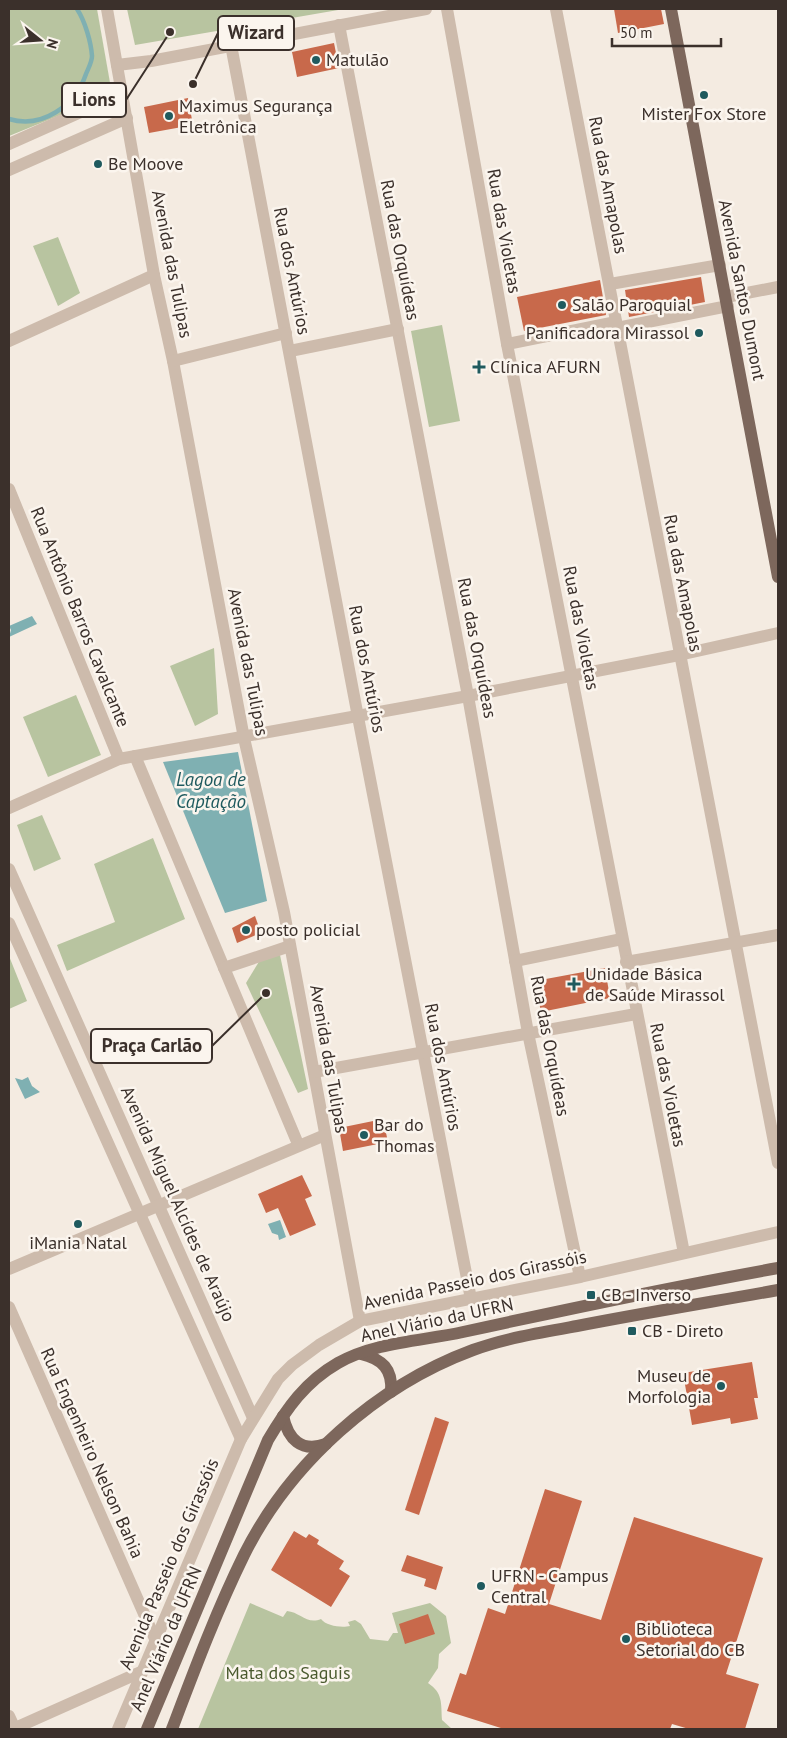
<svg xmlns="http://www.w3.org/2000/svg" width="787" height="1738" viewBox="0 0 787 1738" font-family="'PT Sans',sans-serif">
<rect width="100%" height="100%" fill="#f4ebe1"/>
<!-- green -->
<g fill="#b8c4a0">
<polygon points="9,9 97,9 112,94 9,136"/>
<polygon points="127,9 344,9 135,45"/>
<polygon points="58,237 80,293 58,306 33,246"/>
<polygon points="442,325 460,421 429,427 411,331"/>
<polygon points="214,648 218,714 195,726 170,666"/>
<polygon points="76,695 101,755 48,777 23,717"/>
<polygon points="42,815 61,859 34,871 17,825"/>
<polygon points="153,838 185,919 67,971 57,945 115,922 94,864"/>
<polygon points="280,955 308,1089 298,1093 246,983 260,960"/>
<polygon points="9,956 27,1001 9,1009"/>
<path d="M250 1603 283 1617 287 1611C300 1612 307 1625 321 1619 326 1626 342 1628 350 1626L348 1622 355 1620 361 1624 370 1639 388 1641 393 1633H398L392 1613 430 1603 446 1616 451 1643 439 1654 438 1668 428 1683C443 1693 441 1703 442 1720L452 1729H198Z"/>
</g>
<!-- water -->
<g fill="#7fb0b2">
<polygon points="32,616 37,624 9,637 11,630 9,626"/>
<polygon points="238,752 267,901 225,913 163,762"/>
<polygon points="28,1077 32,1086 40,1092 25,1099 15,1078 22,1080"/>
<polygon points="280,1220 286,1237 279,1240 278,1235 272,1233 268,1224"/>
</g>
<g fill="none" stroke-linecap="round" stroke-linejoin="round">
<!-- stream -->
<path stroke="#7fb0b2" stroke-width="4.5" d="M9 119C42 129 75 106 86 74 88 69 92 62 92 56 91 42 85 21 77 9"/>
</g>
<!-- building -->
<g fill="#c8694b">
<polygon points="614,9 661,9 664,24 618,33"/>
<polygon points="334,43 339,68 297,77 292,52"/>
<polygon points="188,98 193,125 149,133 144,107"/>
<polygon points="701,277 705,302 629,317 625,290"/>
<polygon points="600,280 606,315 524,331 517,297"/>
<polygon points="255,916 261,933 237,943 232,928"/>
<polygon points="605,968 610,998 541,1012 535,981"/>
<polygon points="383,1119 388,1142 343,1151 339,1128"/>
<polygon points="302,1175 312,1196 305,1199 316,1225 290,1236 278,1208 266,1213 258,1194"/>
<polygon points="752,1362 758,1398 754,1398 758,1419 731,1424 730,1418 692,1425 683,1373"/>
<polygon points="435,1417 449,1422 419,1515 405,1510"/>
<polygon points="545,1489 582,1501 549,1604 601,1620 634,1517 763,1558 726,1674 759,1684 745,1729 689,1729 672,1724 670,1729 504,1729 447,1711 460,1673 466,1675 488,1608 505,1614"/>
<polygon points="294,1531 306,1538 309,1534 319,1540 317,1544 344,1561 339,1569 350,1576 331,1607 271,1570"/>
<polygon points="407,1555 443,1567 436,1590 424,1586 426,1579 401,1571"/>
<polygon points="428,1614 435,1634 405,1644 399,1624"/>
</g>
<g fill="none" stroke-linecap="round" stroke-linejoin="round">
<!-- minor -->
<g stroke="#cdbbac" stroke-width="12">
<polyline points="107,9 154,275 173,361 244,738 284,912 360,1321"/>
<polyline points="447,9 507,344 684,1253"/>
<polyline points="556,9 778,1163"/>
<polyline points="339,25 468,696 528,1033 580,1277"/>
<polyline points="231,45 358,717 471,1299"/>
<polyline points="117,65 151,61 426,9"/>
<polyline points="9,144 121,94"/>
<polyline points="9,170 127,118"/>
<polyline points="610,284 720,265"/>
<polyline points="726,297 778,287"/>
<polyline points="617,328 728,306"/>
<polyline points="9,341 154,275"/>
<polyline points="507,344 616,322"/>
<polyline points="290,351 398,329"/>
<polyline points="173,361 286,333"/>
<polyline points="9,489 119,759"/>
<polyline points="135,756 298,1144"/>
<polyline points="9,808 119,759 468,696 679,655 778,633"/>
<polyline points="9,869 253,1418"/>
<polyline points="9,923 241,1439"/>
<polyline points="515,961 622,939"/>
<polyline points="626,962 778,935"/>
<polyline points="224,968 290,946"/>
<polyline points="314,1072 636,1014"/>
<polyline points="9,1269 325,1135"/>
<polyline points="9,1307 156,1641"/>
<polyline points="9,1716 15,1729"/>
<polyline points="13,1729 143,1671"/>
<polyline points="118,1729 241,1439 278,1379 292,1365 319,1345 360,1321 580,1277 778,1232"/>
</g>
<!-- major -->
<g stroke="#7d675c" stroke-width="12">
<polyline points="671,9 778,577"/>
<path d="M361 1354C382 1359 393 1369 391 1392"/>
<path d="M283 1416C288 1439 301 1453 326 1444"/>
<path d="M147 1729 268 1440C287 1408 305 1382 338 1363 375 1342 422 1341 463 1332 568 1309 672 1287 778 1268"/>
<path d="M172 1729C194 1671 216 1612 244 1555 290 1463 376 1386 473 1350 506 1338 543 1332 577 1326 644 1313 711 1302 778 1290"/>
</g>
</g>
<!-- markers -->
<g fill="#1f5a5e" stroke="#fbf5ee" stroke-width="2">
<circle cx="316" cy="60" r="5"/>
<circle cx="704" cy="95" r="5"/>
<circle cx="169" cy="116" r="5"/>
<circle cx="98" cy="164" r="5"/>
<circle cx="562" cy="305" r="5"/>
<circle cx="699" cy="333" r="5"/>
<path d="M476.5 359.5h5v5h5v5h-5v5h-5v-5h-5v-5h5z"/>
<circle cx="246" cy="930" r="5"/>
<path d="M571.5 976.5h5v5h5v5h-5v5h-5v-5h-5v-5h5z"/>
<circle cx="364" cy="1135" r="5"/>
<circle cx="78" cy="1224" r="5"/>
<rect x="586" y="1290" width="10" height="10" rx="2.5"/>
<rect x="627" y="1326" width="10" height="10" rx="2.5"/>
<circle cx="721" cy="1386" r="5"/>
<circle cx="481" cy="1586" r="5"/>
<circle cx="626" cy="1639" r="5"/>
</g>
<g text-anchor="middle" stroke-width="5" stroke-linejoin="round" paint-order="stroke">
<!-- poi labels -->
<g font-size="18" fill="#3b302b" stroke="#fbf5ee" text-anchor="start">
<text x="326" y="66">Matulão</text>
<text x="179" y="112">Maximus Segurança<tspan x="179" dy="21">Eletrônica</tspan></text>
<text x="704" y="120" text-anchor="middle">Mister Fox Store</text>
<text x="108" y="170">Be Moove</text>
<text x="572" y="311">Salão Paroquial</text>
<text x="689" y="339" text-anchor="end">Panificadora Mirassol</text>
<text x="490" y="373">Clínica AFURN</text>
<text x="256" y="936">posto policial</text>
<text x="585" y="980">Unidade Básica<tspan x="585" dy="21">de Saúde Mirassol</tspan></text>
<text x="374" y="1131">Bar do<tspan x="374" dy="21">Thomas</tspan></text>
<text x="78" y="1249" text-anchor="middle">iMania Natal</text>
<text x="601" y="1301">CB - Inverso</text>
<text x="642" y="1337">CB - Direto</text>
<text x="711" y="1382" text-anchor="end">Museu de<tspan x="711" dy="21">Morfologia</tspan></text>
<text x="491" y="1582">UFRN - Campus<tspan x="491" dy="21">Central</tspan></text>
<text x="636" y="1635">Biblioteca<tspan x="636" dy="21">Setorial do CB</tspan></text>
</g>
<!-- street labels -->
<g font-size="18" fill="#3b302b" stroke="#fbf5ee">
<text transform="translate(608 185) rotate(79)" y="6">Rua das Amapolas</text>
<text transform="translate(504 231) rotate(80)" y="6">Rua das Violetas</text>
<text transform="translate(400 250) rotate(79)" y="6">Rua das Orquídeas</text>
<text transform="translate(172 264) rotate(79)" y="6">Avenida das Tulipas</text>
<text transform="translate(292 271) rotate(79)" y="6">Rua dos Antúrios</text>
<text transform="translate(742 290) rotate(79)" y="6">Avenida Santos Dumont</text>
<text transform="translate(683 583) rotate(79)" y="6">Rua das Amapolas</text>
<text transform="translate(80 617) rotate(68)" y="6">Rua Antônio Barros Cavalcante</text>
<text transform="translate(581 628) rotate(79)" y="6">Rua das Violetas</text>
<text transform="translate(477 648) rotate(79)" y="6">Rua das Orquídeas</text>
<text transform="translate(248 662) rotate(79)" y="6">Avenida das Tulipas</text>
<text transform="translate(367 669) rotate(79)" y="6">Rua dos Antúrios</text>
<text transform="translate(550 1046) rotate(79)" y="6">Rua das Orquídeas</text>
<text transform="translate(329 1059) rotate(80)" y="6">Avenida das Tulipas</text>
<text transform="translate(443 1067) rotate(79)" y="6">Rua dos Antúrios</text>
<text transform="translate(668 1085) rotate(79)" y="6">Rua das Violetas</text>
<text transform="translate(178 1204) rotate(66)" y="6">Avenida Miguel Alcídes de Araújo</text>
<text transform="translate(475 1280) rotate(-12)" y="6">Avenida Passeio dos Girassóis</text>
<text transform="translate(437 1320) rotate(-12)" y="6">Anel Viário da UFRN</text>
<text transform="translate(92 1453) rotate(66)" y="6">Rua Engenheiro Nelson Bahia</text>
<text transform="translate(169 1564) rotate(-67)" y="6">Avenida Passeio dos Girassóis</text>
<text transform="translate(166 1639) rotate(-67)" y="6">Anel Viário da UFRN</text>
</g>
<!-- park labels -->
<g font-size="18" fill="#4a5a2e" stroke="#fbf5ee">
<text x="288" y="1679">Mata dos Saguis</text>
</g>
<!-- water labels -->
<g font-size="19" font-style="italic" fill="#1f5a5e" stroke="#fbf5ee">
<text x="211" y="786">Lagoa de<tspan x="211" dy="22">Captação</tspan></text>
</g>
</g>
<!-- callouts -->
<path fill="none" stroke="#3b302b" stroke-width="2" d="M193 84L218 33M170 32L126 100M266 993L212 1046"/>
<g fill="#3b302b" stroke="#fbf5ee" stroke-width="2">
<circle cx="193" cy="84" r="5"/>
<circle cx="170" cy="32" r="5"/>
<circle cx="266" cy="993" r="5"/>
</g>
<g fill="#fbf5ee" stroke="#3b302b" stroke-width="2">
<rect x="218" y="16" width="76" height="34" rx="5"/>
<rect x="62" y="83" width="64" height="34" rx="5"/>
<rect x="91" y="1029" width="121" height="34" rx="5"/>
</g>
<g font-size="19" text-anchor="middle" font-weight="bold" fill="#3b302b">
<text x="256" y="39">Wizard</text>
<text x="94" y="106">Lions</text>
<text x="152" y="1052">Praça Carlão</text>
</g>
<!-- border -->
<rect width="787" height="1738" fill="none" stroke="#3b302b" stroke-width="20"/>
<!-- north arrow -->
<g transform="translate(40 40) rotate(107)" stroke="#fbf5ee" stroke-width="4" paint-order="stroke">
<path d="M0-4L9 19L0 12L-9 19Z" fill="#3b302b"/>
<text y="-8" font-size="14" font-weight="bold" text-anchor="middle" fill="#3b302b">N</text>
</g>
<!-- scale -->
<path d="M612 38v8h109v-8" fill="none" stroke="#3b302b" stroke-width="2.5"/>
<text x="620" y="38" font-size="15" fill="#3b302b" stroke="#fbf5ee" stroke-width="4" paint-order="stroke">50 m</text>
</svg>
